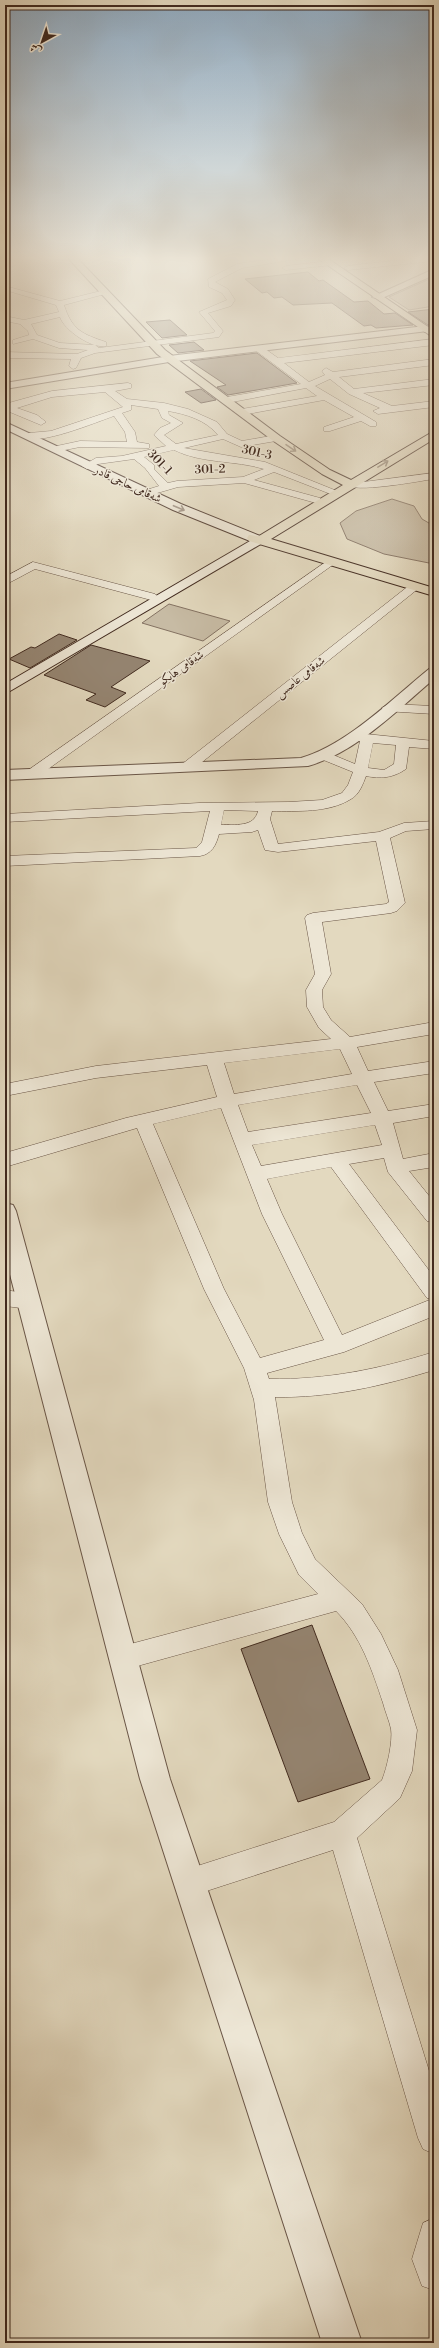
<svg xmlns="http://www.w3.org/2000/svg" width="439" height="2348" viewBox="0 0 439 2348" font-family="'Libre Bodoni',Amiri,serif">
<rect width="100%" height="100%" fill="#e3d9bf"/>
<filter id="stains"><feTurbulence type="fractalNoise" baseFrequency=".005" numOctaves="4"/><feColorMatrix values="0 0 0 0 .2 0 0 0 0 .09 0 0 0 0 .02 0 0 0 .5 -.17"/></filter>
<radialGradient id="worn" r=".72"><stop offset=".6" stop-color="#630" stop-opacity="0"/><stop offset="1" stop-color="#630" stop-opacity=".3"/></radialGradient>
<!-- green -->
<g fill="#c7bba4" stroke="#847262">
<polygon points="434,277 434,306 409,310 389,297"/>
<polygon points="392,499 414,506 422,519 434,526 434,564 384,554 347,539 340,523 356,511"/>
<polygon points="169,604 230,621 203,641 142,623"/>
</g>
<!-- building -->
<g fill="#958572" stroke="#412a1f">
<polygon points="308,272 319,281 323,280 354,302 368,301 384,314 395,313 413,325 376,328 371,325 364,326 332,303 293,305 282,297 274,298 267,292 262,293 245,279"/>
<polygon points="434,309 434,324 428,325 408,312"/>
<polygon points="170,320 187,335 162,338 146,322"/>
<polygon points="194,342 204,350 178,353 169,345"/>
<polygon points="257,353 297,383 228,395 217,387 226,385 190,361"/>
<polygon points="201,389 216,400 201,403 185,392"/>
<polygon points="59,634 77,640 30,668 9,659 31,647 35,648"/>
<polygon points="91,645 150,661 111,687 126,693 105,707 86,700 96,694 44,675"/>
<polygon points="312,1625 370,1779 298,1802 241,1649"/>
</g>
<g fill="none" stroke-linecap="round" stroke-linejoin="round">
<!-- minor casing -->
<g stroke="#6a5647" stroke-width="1">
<g id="minor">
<path d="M280 258H303L242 268 215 282 228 289 235 300 231 306 208 313 223 331 219 337 95 353 81 358 76 368 73 369 69 366 71 359 5 358V352L77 354 88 350 59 348 33 339 13 344V340L29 335 28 331 20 324 5 321V316L24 320 59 312 56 305 5 290V286L60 301 105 290V294L64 305C72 330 82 334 106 342V346C92 349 64 330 60 317L31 324 37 335 60 343 95 345 99 348 213 333 215 331 199 312 227 300 222 293 209 287 208 279 237 264Z"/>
<polygon points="419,258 434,258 434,261 348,270 344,268 348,266"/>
<polygon points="329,261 332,261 332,265 286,270 282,268 286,266"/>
<polygon points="434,339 434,345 284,363 309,382 325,375 322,371 326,368 333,372 434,359 434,365 339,377 354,389 434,379 434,385 363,393 392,406 434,401 434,407 378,414 373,411 380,408 349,394 330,379 315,386 376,422 376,426 370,426 361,421 330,431 324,431 324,427 354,417 324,400 242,415 237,412 242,409 317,396 306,388 227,403 222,400 227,397 301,384 255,350 255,346 261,346 278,358"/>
<path d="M128 383 131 384V388L115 391 127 399 164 403 188 409 217 422 227 434 242 441 276 435 281 438 276 441 241 447 223 439 184 448 265 462 337 491 332 494 328 493 274 472 254 480 320 498 321 500 316 503 244 483 178 487 147 496 143 495V491L159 486 145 468 134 459 98 464 87 469 82 466 96 458 122 456 166 446 154 435 160 428 171 423 162 418 158 409 131 405V410L122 413 135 432 137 442 149 444V448L80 447 55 452 50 449 52 447 80 441 127 442 125 432 114 416C99 421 35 448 24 436L29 433 51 431 123 407 105 392 52 397 17 408 37 415 46 422 41 425 5 410V404L52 391ZM168 411C186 414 206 420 218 435L176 444 164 435 183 423 169 415ZM174 450C202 464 235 460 264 469L243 477 177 481 168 483 154 469V465L144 457Z"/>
<path d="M434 473V479C419 481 353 494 345 484L350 481 363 482Z"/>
<polygon points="330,559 334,560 336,562 334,564 37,777 27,777 25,774 27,771"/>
<polygon points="33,562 155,594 157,596 151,600 35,569 5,585 5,577"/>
<polygon points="415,583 421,586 419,588 191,771 181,771 179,768 181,765 411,584"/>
<polygon points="389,704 434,706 434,714 384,711 382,708"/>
<path d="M356 733 434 741V749L409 747 406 769C393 778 381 779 366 776 363 784 359 795 351 799 329 813 297 811 272 811L270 819 278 844 379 832 404 823 434 821V829L406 831 390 838 405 903 397 911 391 913 322 922 331 974 322 990 323 1007 331 1020 350 1037 434 1022V1034L357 1047 368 1071 434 1061V1073L374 1082 388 1111 434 1104V1116L393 1123 403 1159 434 1153V1167L409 1171 434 1202V1223L427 1221 388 1172 384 1158 349 1164 434 1277V1316L344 1352 267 1373 269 1379C326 1380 380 1369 434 1352V1370C382 1386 330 1398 275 1397L292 1502 302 1533 315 1559 362 1604 381 1634 398 1670 417 1730 412 1771 400 1798 357 1838 434 2087V2154L423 2149 418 2138 333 1850 188 1897 178 1893 174 1883 178 1873 188 1869 334 1822 382 1780C387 1768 393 1741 391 1729 389 1720 385 1711 383 1703 372 1670 361 1636 336 1611L123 1670 114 1666 110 1658 114 1650 123 1646 318 1594 299 1575 279 1534 268 1502 254 1400 244 1368 204 1289 137 1128 5 1167V1153L126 1118 217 1097 207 1065 96 1078 5 1096V1084L96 1066 331 1039 319 1028 307 1007 306 990 315 974 305 918 307 915 313 913 386 904 389 902 376 841 278 852 265 850 258 830 252 832 219 834C216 845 212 854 200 856L5 866V856L196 848 202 842 210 811 5 822V814L199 803 289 802 322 800 342 793 348 785 353 772 321 759 319 756 326 752 355 764 360 741 351 740 349 737ZM373 743 396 745 394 764 384 770 368 768ZM224 810 258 811C254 828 235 824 221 825ZM340 1049 352 1074 234 1094 224 1063ZM357 1085 371 1113 248 1132 238 1105ZM221 1108 262 1214 324 1340 260 1358 224 1289 153 1124ZM375 1125 382 1145 261 1166 252 1145ZM331 1167 427 1298 432 1299 342 1335 282 1214 267 1179Z"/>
<polygon points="5,1290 36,1295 39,1301 36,1307 29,1309 5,1306"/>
<polygon points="434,2218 434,2290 422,2286 412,2259 423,2223"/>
</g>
</g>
<!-- tertiary casing -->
<g stroke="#6a5647" stroke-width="2">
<g id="tertiary">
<polygon points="434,269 434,275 380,299 372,297"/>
<polygon points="425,326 428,327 428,331 169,362 5,389 5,383 169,356"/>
<path d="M434 668V679C396 711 357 752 308 766L5 780V770L301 758C348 744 392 699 429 669Z"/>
<polygon points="5,1203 13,1205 16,1211 170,1779 362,2343 322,2343 140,1779 5,1255"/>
</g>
</g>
<!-- secondary casing -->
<g stroke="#412a1f" stroke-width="2">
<g id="secondary">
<polygon points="434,325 434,331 425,332 420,329"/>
<polygon points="5,422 181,504 265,538 266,541 5,694 5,684 250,541 173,510 5,429"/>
</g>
</g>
<!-- primary casing -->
<g stroke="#412a1f" stroke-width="2">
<g id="primary">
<polygon points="68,258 77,258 165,350 280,436 330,470 351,480 434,431 434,439 271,539 434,588 434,596 249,541 247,538 249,535 259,536 343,485 322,474 272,440 157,354"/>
<polygon points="317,258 327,258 434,331 434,338"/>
</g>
</g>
<!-- minor -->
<use href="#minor" fill="#ede6d5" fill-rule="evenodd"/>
<!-- tertiary -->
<use href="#tertiary" fill="#ede6d5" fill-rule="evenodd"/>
<!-- secondary -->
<use href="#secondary" fill="#ede6d5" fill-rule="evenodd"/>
<!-- primary -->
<use href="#primary" fill="#e3d9bf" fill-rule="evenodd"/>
</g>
<!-- one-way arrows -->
<defs><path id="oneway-shaft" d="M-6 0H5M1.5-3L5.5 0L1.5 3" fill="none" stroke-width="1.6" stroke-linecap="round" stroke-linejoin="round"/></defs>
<g stroke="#92826f">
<use href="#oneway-shaft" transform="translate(291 448) rotate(34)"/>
<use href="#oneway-shaft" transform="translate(383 464) rotate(-31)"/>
</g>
<use stroke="#97887a" href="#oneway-shaft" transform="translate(179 508) rotate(23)"/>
<!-- sky -->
<linearGradient id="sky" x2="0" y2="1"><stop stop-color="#90abc2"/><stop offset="0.44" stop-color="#f2eee2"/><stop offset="1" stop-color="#f2eee2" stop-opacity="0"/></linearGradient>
<rect width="439" height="587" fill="url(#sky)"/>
<g text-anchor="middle" stroke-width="3" stroke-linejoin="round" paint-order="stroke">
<!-- far-street labels -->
<g font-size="12" fill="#412a1f" stroke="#ede6d5">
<text transform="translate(257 452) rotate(13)" y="4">301-3</text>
<text transform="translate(160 462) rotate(46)" y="4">301-1</text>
<text transform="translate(210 469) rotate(-2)" y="4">301-2</text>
<text transform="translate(128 484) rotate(25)" y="4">شەقامی حاجی قادر</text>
<text transform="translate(181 668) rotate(-35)" y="4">شه‌قامی هایكو</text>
<text transform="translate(300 677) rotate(-38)" y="4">شه‌قامی عاصس</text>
</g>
</g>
<!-- margin -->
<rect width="439" height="2348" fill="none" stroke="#e3d9bf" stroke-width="20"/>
<rect x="6" y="6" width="427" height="2336" fill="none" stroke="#412a1f" stroke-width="2"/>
<rect x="10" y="10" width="419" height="2328" fill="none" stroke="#412a1f"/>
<!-- north arrow -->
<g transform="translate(42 42) rotate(220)" stroke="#ede6d5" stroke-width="3" paint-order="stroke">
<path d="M0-3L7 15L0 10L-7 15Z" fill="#412a1f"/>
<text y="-6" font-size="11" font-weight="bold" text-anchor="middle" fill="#412a1f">ش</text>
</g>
<rect width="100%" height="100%" filter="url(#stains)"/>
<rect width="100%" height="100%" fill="url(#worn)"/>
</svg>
